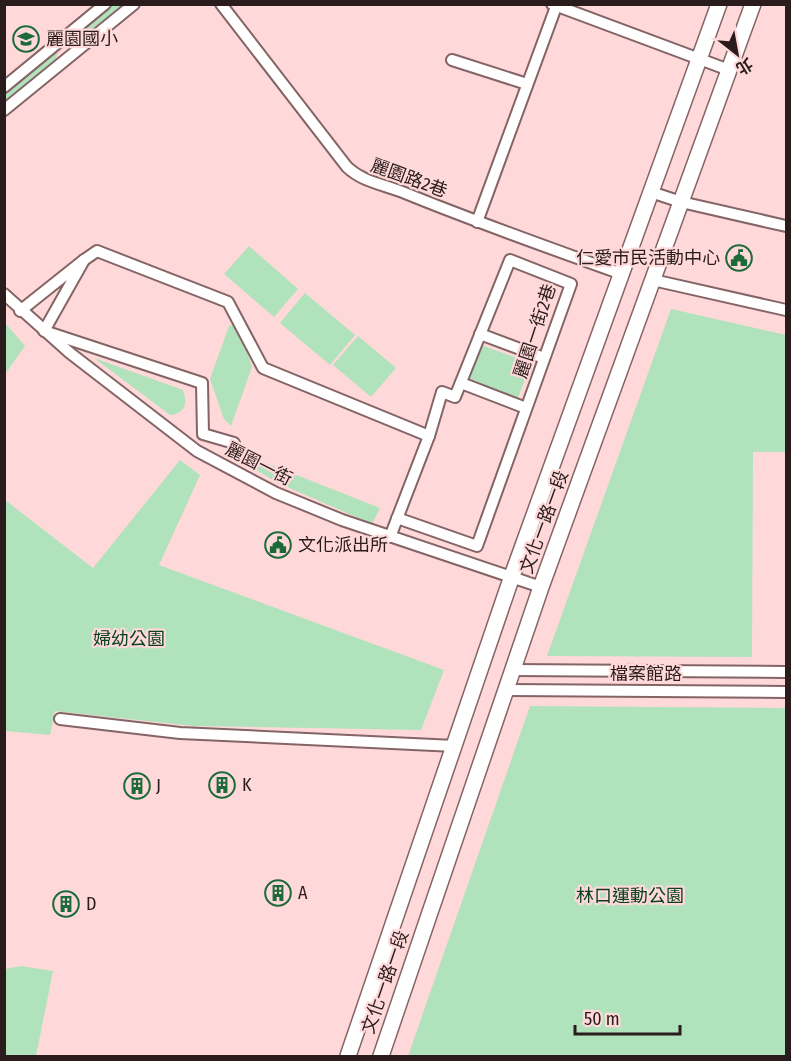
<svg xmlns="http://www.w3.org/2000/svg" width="791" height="1061" viewBox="0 0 791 1061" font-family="'Fira Sans Condensed','Noto Sans TC',sans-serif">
<rect width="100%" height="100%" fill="#ffd9d9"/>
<!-- green -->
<g fill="#b0e2bc">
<polygon points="112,5 123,5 75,42 71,40"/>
<polygon points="58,53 55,60 5,101 5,92 52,54"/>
<polygon points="249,246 298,289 274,317 224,274"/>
<polygon points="305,293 355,335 330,365 280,323"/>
<polygon points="671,309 786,335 786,452 753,452 752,657 547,656"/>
<polygon points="6,324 25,346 5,374 4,325"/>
<polygon points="234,325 240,330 252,367 231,426 224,419 210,379 229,326"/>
<polygon points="358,336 396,368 371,397 333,365"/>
<polygon points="481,345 531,363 518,398 468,380"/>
<path d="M94 358 183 390C188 404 185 413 170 415Z"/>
<polygon points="233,450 380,508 372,524 276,482 231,455"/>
<polygon points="180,460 200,475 159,565 444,670 421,730 193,726 55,711 50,735 5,731 5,500 93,568"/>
<polygon points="530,706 786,708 786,1056 408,1056"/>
<polygon points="21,966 53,971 36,1056 5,1056 5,969"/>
</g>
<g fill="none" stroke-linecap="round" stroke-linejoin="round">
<!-- street casing -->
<g stroke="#846465" stroke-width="14">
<g id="street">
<path d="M221 4 347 167C364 183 384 184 405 193 476 222 549 248 622 274"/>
<polyline points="552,4 729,70"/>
<polyline points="452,60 527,84"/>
<polyline points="4,87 105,4"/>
<polyline points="4,110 134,4"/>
<polyline points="651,192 681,202 786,226"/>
<polyline points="477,222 557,4"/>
<polyline points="84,260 97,251 228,302 263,368 429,436"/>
<polyline points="653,280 786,310"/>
<polyline points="4,294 70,353 197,451 276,493 342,520 541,587"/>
<polyline points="20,311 84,260 44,331 202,383 203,434 234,443"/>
<polyline points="480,334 544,358"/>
<polyline points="461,383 526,408"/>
<polyline points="390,537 429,436 442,392 455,397 510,260 571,284 477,546 397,518"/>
<polyline points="512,670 786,672"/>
<polyline points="506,690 786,692"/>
<polyline points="60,719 180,733 455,746"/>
</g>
</g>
<!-- secondary casing -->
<g stroke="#846465" stroke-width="18">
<g id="secondary">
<polyline points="348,1056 512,576 719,4"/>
<polyline points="381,1056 541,587 753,4"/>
</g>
</g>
<!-- street -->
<use href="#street" stroke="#fff" stroke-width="10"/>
<!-- secondary -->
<use href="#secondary" stroke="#fff" stroke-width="15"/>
</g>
<!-- icons -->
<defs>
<g id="school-ring" transform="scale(1.35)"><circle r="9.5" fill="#ffd9d9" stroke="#1c6a39" stroke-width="1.5"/><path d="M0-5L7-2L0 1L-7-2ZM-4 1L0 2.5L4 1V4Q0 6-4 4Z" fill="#1c6a39"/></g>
<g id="civic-ring" transform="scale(1.35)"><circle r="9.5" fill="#ffd9d9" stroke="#1c6a39" stroke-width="1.5"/><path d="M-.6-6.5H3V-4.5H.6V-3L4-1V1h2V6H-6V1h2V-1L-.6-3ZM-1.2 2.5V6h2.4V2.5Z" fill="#1c6a39"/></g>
<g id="building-ring" transform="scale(1.35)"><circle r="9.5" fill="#ffd9d9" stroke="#1c6a39" stroke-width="1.5"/><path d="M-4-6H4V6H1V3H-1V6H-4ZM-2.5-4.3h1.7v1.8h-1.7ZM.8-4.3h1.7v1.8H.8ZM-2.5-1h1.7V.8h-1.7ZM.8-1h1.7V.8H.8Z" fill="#1c6a39"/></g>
</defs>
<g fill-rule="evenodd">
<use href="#school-ring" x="26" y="39"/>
<use href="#civic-ring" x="739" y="258"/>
<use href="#civic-ring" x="278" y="545"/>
<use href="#building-ring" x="222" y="785"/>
<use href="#building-ring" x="137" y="786"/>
<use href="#building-ring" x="278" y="893"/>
<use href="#building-ring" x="66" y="904"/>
</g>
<g text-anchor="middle" stroke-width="4.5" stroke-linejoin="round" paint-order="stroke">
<!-- poi labels -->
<g font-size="18" fill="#2a1c1d" stroke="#ffd9d9" text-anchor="start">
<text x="46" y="45">麗園國小</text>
<text x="720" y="264" text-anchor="end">仁愛市民活動中心</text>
<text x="298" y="551">文化派出所</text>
<text x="242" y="791">K</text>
<text x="156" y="792">J</text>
<text x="298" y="899">A</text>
<text x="86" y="910">D</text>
</g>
<!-- street labels -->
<g font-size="18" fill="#2a1c1d" stroke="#ffd9d9">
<text transform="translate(409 178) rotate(20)" y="6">麗園路2巷</text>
<text transform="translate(535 331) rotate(-72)" y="6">麗園一街2巷</text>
<text transform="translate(259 464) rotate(27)" y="6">麗園一街</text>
<text transform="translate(544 522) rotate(-70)" y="6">文化一路一段</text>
<text x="646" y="680">檔案館路</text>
<text transform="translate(385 982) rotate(-71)" y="6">文化一路一段</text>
</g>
<!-- park labels -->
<g font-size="18" fill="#07411f" stroke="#ffd9d9">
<text x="129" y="645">婦幼公園</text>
<text x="630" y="902">林口運動公園</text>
</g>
</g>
<!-- border -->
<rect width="791" height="1061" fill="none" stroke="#2a1c1d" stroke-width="12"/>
<!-- north arrow -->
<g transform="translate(737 54) rotate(149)" stroke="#ffd9d9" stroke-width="4.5" paint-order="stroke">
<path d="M0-4.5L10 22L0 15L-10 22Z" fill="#2a1c1d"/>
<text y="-9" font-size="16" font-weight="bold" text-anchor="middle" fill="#2a1c1d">北</text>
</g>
<!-- scale -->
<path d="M575 1025v9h105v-9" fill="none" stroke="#2a1c1d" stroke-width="3"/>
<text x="584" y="1025" font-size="18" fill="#2a1c1d" stroke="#ffd9d9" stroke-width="4.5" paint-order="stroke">50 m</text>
</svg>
